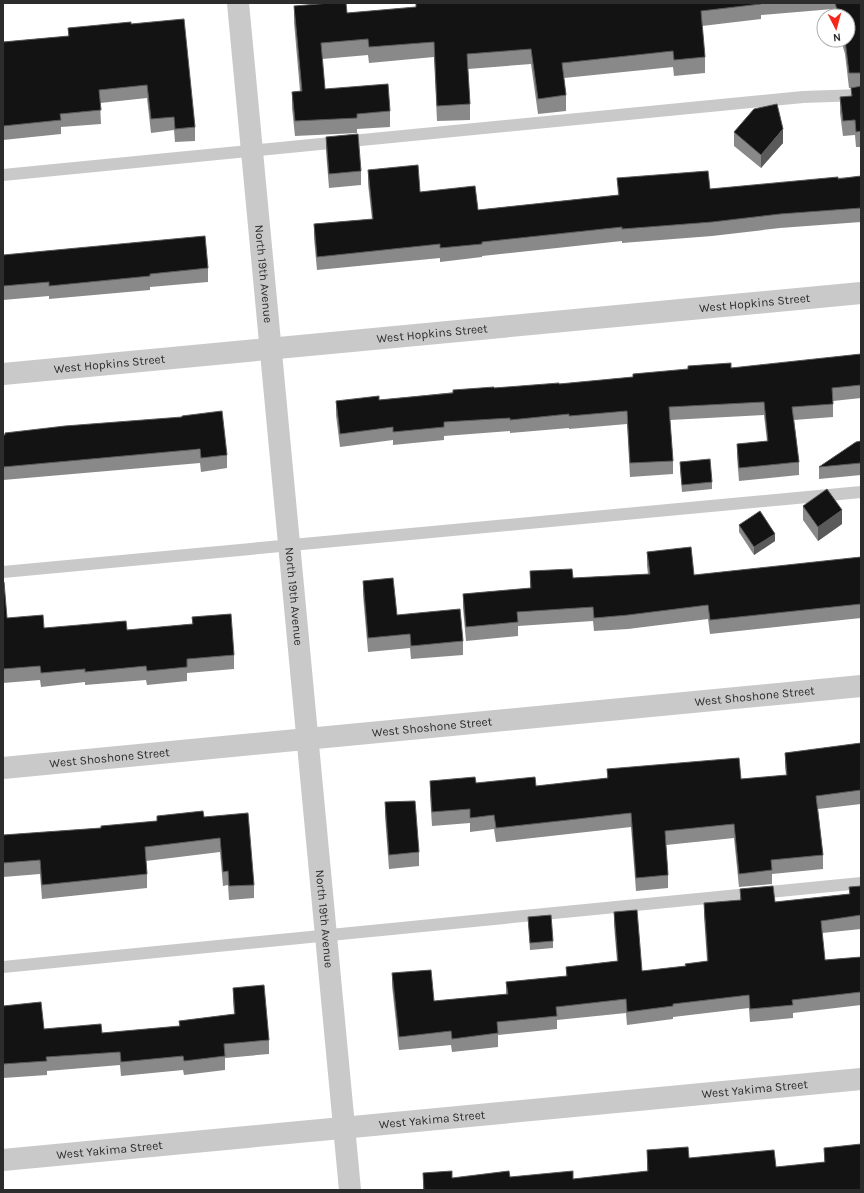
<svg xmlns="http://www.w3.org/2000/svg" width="864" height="1193" viewBox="0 0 864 1193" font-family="Karla,sans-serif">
<rect width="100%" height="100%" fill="#fff"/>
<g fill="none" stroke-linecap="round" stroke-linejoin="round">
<!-- service -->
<g stroke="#c9c9c9" stroke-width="12">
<polyline points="3,175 803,97 861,95"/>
<polyline points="3,572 861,492"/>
<polyline points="3,967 861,883"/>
</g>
<!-- minor -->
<g stroke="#c9c9c9" stroke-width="22">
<path id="s1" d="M238 3 350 1190"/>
<path id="s2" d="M3 374 861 293"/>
<path id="s3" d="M3 768 861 686"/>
<path id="s4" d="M3 1160 861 1079"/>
</g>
</g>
<!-- wall -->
<g fill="#898989">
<polygon points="416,3 861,3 861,147 856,147 855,135 843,136 840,113 840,97 851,96 851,88 849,88 845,54 841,40 848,40 848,16 834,16 833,9 761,15 761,19 702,26 705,57 705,73 674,76 673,67 564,78 566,95 566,111 538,114 531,64 468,69 470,104 470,120 437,121 434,57 369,63 368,55 322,59 325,89 390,111 390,127 357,129 357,133 295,136 292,108 292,92 300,91 294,22 294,6 347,13 416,7"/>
<polygon points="131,24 195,127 195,141 175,142 174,130 151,133 147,98 100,103 101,124 61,127 61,134 3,140 3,42 68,36 68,28"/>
<polygon points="734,132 783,143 761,168 734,146"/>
<polygon points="326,137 361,171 361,185 329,188 326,151"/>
<polygon points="368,170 420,192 478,210 618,195 617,178 710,189 861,176 861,222 780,228 712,236 622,243 622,241 482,256 482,257 440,262 440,258 317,270 314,238 314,224 372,219 368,184"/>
<polygon points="3,255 208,268 208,282 150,287 150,290 49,299 49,296 3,300"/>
<polygon points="861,354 861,398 833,401 833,417 794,420 799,462 799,475 739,481 737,457 737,444 767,441 764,415 670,420 673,461 673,474 630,477 627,424 569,429 569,428 510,433 510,431 444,436 444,440 393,445 393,440 340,447 336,415 336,401 379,400 494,388 559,384 633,377 633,374 731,368"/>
<polygon points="65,426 227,455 227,468 201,472 200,463 3,480 3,435"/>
<polygon points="861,441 861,475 819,479 819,467"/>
<polygon points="680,462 712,482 712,489 682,492 680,469"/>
<polygon points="803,506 842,524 818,541 803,520"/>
<polygon points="739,525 775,541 754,555 739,532"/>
<polygon points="647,552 694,575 861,557 861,618 710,634 708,619 628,629 594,631 593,621 518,626 518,636 466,641 463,608 463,594 530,588 530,571 573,578 648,574 647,566"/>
<polygon points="363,581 397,615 463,641 463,655 411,659 410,648 368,652 363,595"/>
<polygon points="3,582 7,618 44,628 127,630 192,624 192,617 234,655 234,669 187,673 187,681 147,685 146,680 85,685 85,682 41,687 40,680 3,683"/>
<polygon points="861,743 861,804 818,809 823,855 823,869 772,874 772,884 739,887 734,838 666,845 668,875 668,888 636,891 631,827 496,842 494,829 470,832 470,823 432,826 430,795 430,781 536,786 607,778 607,769 741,779 786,775 785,767 785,753"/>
<polygon points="385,802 419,852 419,866 389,869 385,816"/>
<polygon points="157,816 204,817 254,885 254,898 229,900 228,885 223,886 220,852 146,861 147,874 147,888 42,899 40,874 3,877 3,835 101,828 157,821"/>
<polygon points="861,886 861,929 822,933 825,960 861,957 861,1005 793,1013 793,1018 750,1022 749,1008 673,1017 673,1019 627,1025 626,1013 557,1020 557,1029 498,1035 498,1047 452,1052 451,1045 399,1050 392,986 392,973 434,1001 506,994 506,982 566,976 566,967 617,961 614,925 614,912 642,971 685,966 707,961 704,916 704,903 740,900 740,889 775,902 849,894 849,887"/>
<polygon points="528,917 553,941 553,948 530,950"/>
<polygon points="233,988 269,1040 269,1054 225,1058 225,1070 184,1075 183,1070 121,1076 120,1065 47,1071 47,1075 3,1078 3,1006 44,1029 102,1033 179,1026 179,1021 234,1014 233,1002"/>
<polygon points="824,1148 861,1190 423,1190 423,1173 452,1178 510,1177 573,1179 647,1172 647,1150 689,1158 776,1167 824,1162"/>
</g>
<!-- shaded-wall -->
<g fill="#5a5a5a">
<polygon points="783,129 783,143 761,168 761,155"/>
<polygon points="842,510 842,524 818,541 818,527"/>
<polygon points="775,534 775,541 754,555 754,547"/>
</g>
<!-- building -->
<g fill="#131313" stroke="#5a5a5a">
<polygon points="330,3 346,3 347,13 416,7 416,3 761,3 761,4 701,11 705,57 674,60 673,51 562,63 566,95 538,99 531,49 467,54 470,104 437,106 434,42 369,47 368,39 321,43 325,89 388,84 390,111 357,114 357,118 295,121 292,92 302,91 294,6"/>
<polygon points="835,3 861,3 861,73 849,73 845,40 848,40 848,16 839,16"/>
<polygon points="184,19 195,127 175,129 174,117 151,119 147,85 99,90 101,110 60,114 61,120 3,126 3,42 69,36 68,28 131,22 131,24"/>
<polygon points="861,86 861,131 856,132 855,120 843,121 840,97 852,96 851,88"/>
<polygon points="777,104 783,129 761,155 734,132 754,109"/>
<polygon points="358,134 361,171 329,174 326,137"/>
<polygon points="418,165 420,192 475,186 478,210 619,195 617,178 708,171 710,189 838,177 838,179 861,176 861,208 780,214 712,222 622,229 622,227 482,242 482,244 440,248 440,244 317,257 314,224 373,219 368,170"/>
<polygon points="205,236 208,268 150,274 150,276 49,286 49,282 3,286 3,255"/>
<polygon points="861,354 861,385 832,388 833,404 792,407 799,462 739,468 737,444 768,441 764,402 669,407 673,461 630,463 627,411 569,416 569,414 510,420 510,418 444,422 444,427 393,432 393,427 340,434 336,401 379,396 379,400 453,393 453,390 494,387 494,388 559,383 559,384 633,377 633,374 688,369 688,366 731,363 731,368"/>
<polygon points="222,411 227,455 201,458 200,449 3,467 3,435 5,435 5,433 65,426 182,417 182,416"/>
<polygon points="861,441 861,463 819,467 856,442"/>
<polygon points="710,459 712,482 682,485 680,462"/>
<polygon points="827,489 842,510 818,527 803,506"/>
<polygon points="760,511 775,534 754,547 739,525"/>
<polygon points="691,547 694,575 861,557 861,604 710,620 708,605 628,615 594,618 593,607 517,612 518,622 466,627 463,594 531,588 530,571 572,569 573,578 650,574 647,552"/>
<polygon points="393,578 397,615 460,609 463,641 411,646 410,634 368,638 363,581"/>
<polygon points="3,582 4,582 7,618 43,615 44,628 126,621 127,630 193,624 192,617 231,614 234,655 187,659 187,667 147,671 146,666 85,672 85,669 41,673 40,666 3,669"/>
<polygon points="861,743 861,790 816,796 823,855 771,860 772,870 739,874 734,824 665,831 668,875 636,878 631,813 496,828 494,815 470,818 470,809 432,812 430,781 475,777 476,783 535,777 536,786 608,778 607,769 739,758 741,779 787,775 785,753"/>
<polygon points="415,801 419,852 389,855 385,802"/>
<polygon points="203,811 204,817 248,813 254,885 229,886 228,871 223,872 220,838 145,847 147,874 42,885 40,860 3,863 3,835 101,828 101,826 157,821 157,816"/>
<polygon points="773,886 775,902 850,894 849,887 861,886 861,915 821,921 825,960 861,957 861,992 792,1000 793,1005 750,1009 749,995 673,1004 673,1006 627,1012 626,999 556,1007 557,1016 497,1022 498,1033 452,1039 451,1031 399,1037 392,973 431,970 434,1001 508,994 506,982 567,976 566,967 618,961 614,912 637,910 642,971 686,966 685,964 708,961 704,903 741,900 740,889"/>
<polygon points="551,915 553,941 530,943 528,917"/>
<polygon points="264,985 269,1040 224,1044 225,1056 184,1061 183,1056 121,1062 120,1052 46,1057 47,1061 3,1064 3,1006 41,1002 44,1029 101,1024 102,1033 180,1026 179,1021 235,1014 233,988"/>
<polygon points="861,1144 861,1190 424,1190 423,1173 452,1171 452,1178 509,1171 510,1177 573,1171 573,1179 648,1171 647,1150 688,1147 689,1158 774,1150 776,1167 825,1162 824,1148"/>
</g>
<g text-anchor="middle" stroke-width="4" stroke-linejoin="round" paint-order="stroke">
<!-- street labels -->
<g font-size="12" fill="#2c2c2c" stroke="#fff">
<text dy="4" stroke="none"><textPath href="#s1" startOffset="272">North 19th Avenue</textPath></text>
<text dy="4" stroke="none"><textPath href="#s2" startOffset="755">West Hopkins Street</textPath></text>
<text dy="4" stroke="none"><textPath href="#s2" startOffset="431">West Hopkins Street</textPath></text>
<text dy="4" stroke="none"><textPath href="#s2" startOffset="107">West Hopkins Street</textPath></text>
<text dy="4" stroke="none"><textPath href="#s1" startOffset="596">North 19th Avenue</textPath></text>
<text dy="4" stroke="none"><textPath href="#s3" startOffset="755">West Shoshone Street</textPath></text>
<text dy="4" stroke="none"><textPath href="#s3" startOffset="431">West Shoshone Street</textPath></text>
<text dy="4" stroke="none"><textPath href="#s3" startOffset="107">West Shoshone Street</textPath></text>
<text dy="4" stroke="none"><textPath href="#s1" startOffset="920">North 19th Avenue</textPath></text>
<text dy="4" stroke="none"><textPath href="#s4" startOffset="755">West Yakima Street</textPath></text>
<text dy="4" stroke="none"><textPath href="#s4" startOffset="431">West Yakima Street</textPath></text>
<text dy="4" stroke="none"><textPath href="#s4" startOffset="107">West Yakima Street</textPath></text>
</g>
</g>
<!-- border -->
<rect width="864" height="1193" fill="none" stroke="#2c2c2c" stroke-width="8"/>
<!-- north arrow -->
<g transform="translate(836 28) rotate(174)"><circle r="19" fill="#ffffff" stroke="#ababab"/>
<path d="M0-3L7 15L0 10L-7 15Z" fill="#f5271b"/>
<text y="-6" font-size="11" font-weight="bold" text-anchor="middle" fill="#2c2c2c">N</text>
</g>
</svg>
